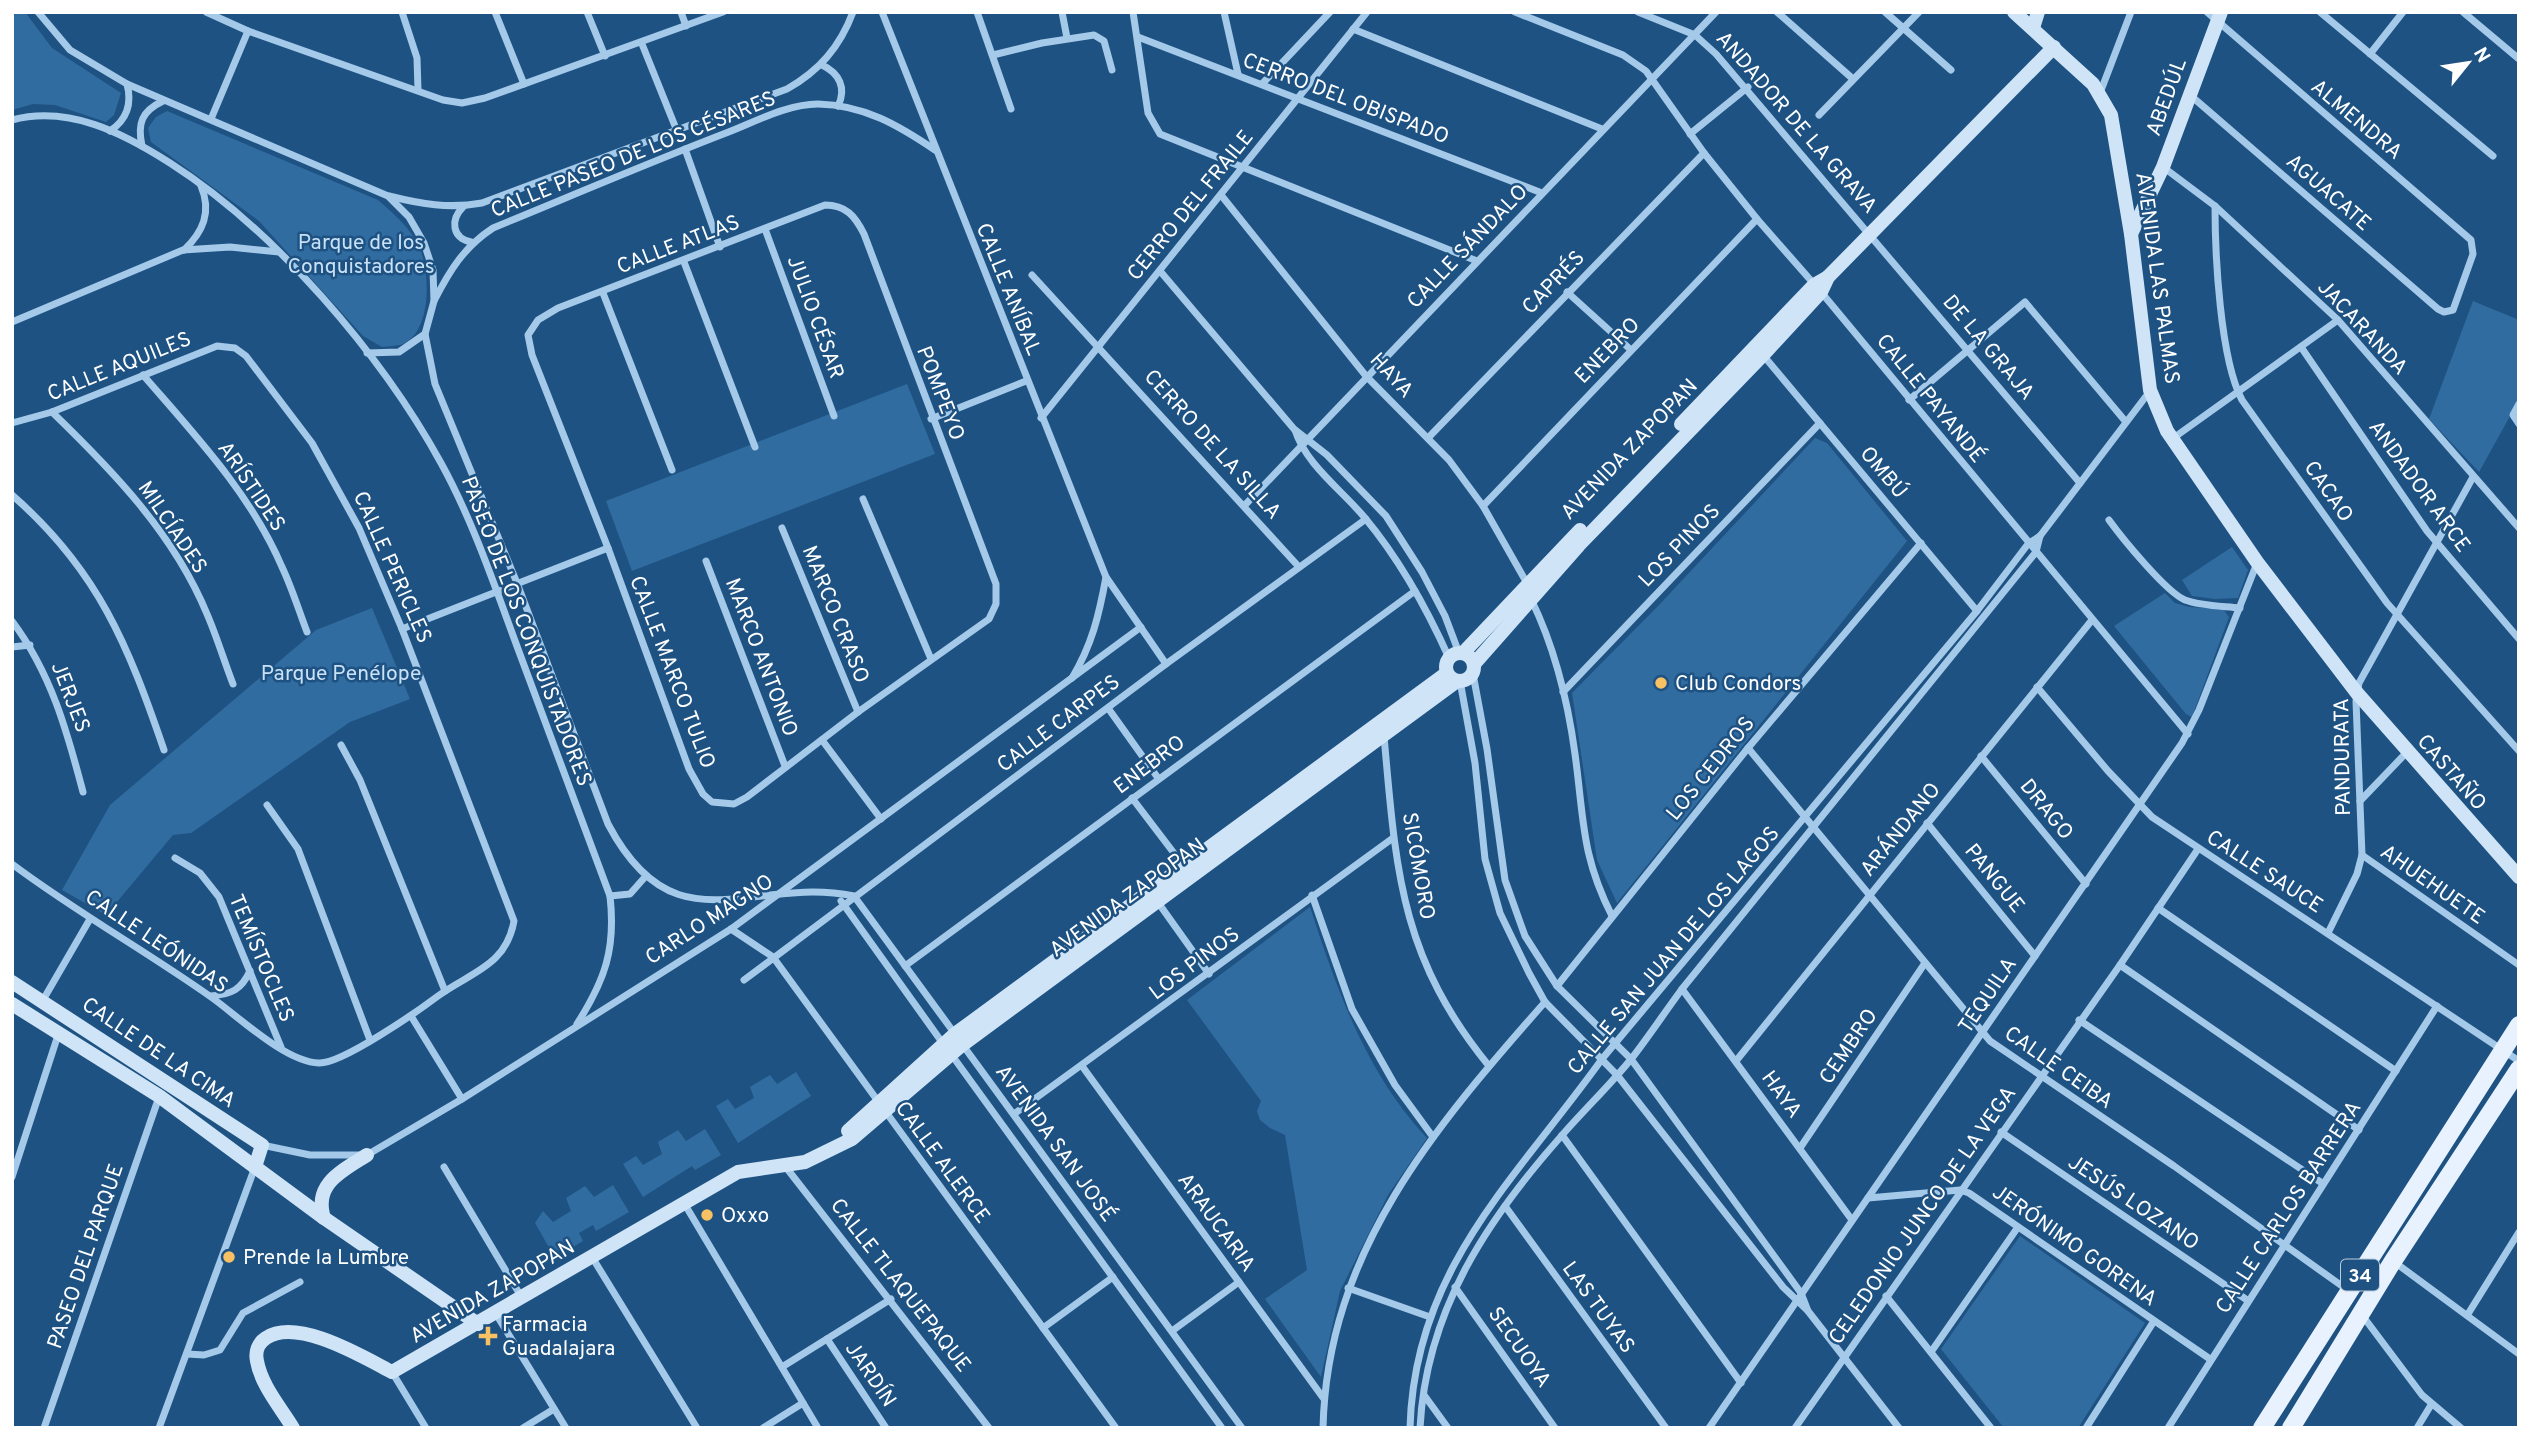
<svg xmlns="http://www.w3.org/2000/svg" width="2531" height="1440" viewBox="0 0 2531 1440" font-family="Overpass,sans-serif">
<rect width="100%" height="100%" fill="#1e5282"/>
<!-- green -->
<g fill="#316ca1">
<polygon points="12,12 25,12 52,48 121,93 114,115 106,122 55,105 33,104 12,110"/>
<path d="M167 111 378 200C394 214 412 229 420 249 430 274 432 330 403 344 398 346 388 346 382 347L363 336 259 221 151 142 148 128 156 117Z"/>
<polygon points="2473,301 2519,320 2519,400 2479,472 2429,419"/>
<polygon points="907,384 935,454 632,571 606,501"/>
<polygon points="1815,438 1827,443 1907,541 1617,903 1597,860 1572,693 1659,605"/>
<polygon points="2232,547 2248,570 2238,598 2215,599 2192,596 2182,580"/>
<polygon points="2165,593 2175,603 2189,607 2223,609 2229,617 2192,717 2186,714 2114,626"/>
<polygon points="372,608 410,699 350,722 191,833 173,835 106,915 62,890 110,805 316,630"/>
<path d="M1310 907C1337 990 1366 1073 1427 1138L1388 1195 1340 1291 1321 1377 1265 1299 1307 1270 1285 1135 1270 1128 1260 1120 1257 1111 1261 1101 1187 1000Z"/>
<polygon points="796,1072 811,1096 738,1143 716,1106 728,1099 735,1109 754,1098 750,1087 770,1075 777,1084"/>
<polygon points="705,1129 721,1155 695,1170 692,1166 643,1197 623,1164 636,1156 643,1165 662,1154 658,1142 678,1130 686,1141"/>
<polygon points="613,1185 629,1212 596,1231 593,1225 579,1233 583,1241 555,1258 535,1223 543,1211 553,1222 571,1211 566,1198 585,1186 594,1197"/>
<polygon points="2020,1236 2145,1323 2078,1428 2004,1428 1941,1349"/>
</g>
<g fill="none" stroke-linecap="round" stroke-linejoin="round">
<!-- street -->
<g stroke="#a4c9e9" stroke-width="7">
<path d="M38 12 70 50 127 84 388 196 409 217 424 243 433 270 434 301 425 334 435 384 517 583 608 824C675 951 750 875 854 896L955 1034"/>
<polyline points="206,12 248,31 443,100 462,103 485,98 723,12"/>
<polyline points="402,12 417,58 418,90"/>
<polyline points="495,12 524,84"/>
<polyline points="587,12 605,56"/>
<polyline points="681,12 686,26"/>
<path d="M882 12 1106 577C1099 615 1092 645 1072 678"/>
<polyline points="977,12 1011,109"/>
<polyline points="1062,12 1067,38"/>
<polyline points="1133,12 1148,113 1160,134 1477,261"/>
<polyline points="1224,12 1238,74"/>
<polyline points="1515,12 1623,55 1646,71 1704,153 1757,219 1821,292 2188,734"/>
<polyline points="1638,12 1695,35 1716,54 2080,483"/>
<polyline points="1777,12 1853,79"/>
<polyline points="1885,12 1951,70"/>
<polyline points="2320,12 2493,156"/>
<polyline points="2463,12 2519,59"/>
<polyline points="1353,29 1602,129"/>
<polyline points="1138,37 1542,193"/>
<polyline points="642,44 677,131"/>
<polyline points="2370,54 2403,12"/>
<polyline points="993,55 1042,43 1094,35 1104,41 1112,70"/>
<path d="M822 65C839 73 847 88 838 106"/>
<polyline points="1262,84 1330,12"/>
<polyline points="2100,93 2131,12"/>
<polyline points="2190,95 2438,309 2444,312 2453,310 2473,254 2471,240 2207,12"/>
<polyline points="1819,115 1919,12"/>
<polyline points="211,119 248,31"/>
<path d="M12 120C69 105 123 133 170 163 275 230 381 354 441 463 473 521 495 587 518 649 549 731 579 814 610 896 616 949 605 980 577 1024"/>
<path d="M110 131C128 119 132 103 127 84"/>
<polyline points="1690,134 1748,87"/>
<path d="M142 146C137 123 142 111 163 101"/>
<polyline points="685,149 720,247"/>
<polyline points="2163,167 2215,206 2338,320 2519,528"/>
<polyline points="1221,195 1366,376 1449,460 1483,506 1528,585"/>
<path d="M389 196C421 204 449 209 482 203L787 89C819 71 840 47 853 12"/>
<path d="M825 205C846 205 855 216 864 234L996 584V604L989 619 858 712 747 797 734 804 712 802 703 794 689 769 608 548 532 355 528 335 538 320 558 308Z"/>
<path d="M2215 206C2215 254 2220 359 2242 400L2387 603 2519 751"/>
<path d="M463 207C450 220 452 238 471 242"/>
<polyline points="765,229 834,416"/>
<path d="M184 250C203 232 212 212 201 186"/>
<polyline points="684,262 755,447"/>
<polyline points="1160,271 1294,429 1327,455 1386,516 1422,572 1445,616 1459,653"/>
<polyline points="1032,275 1299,567"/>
<polyline points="1567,292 1631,350"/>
<polyline points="603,293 672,470"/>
<path d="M434 301C450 270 464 247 493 228 571 196 648 163 726 133 755 122 787 104 818 104 864 105 898 125 935 150"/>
<polyline points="12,322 183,250 230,247 279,252"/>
<polyline points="2301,347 2427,531 2519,639"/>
<polyline points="367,353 399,352 425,334"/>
<polyline points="1763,355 1977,611"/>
<path d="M143 375C194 434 251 494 282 567 292 588 299 611 307 632"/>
<polyline points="1909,400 2025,302 2126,422"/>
<polyline points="2519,404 2513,415 2519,424"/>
<path d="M52 412C113 471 174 534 207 614 217 637 224 661 233 684"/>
<polyline points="1041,418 1367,12"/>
<polyline points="931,419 1026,381"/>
<path d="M12 423 52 412 217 346 235 348 246 356 312 443 359 528 402 629 514 921C506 966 471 972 438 996 418 1011 342 1064 319 1063 285 1062 238 1016 211 997 146 951 76 912 12 864"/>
<path d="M1295 430C1306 465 1342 490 1365 518 1400 560 1427 609 1449 658"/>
<polyline points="1428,438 1704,153"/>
<polyline points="2172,439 2338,320"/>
<path d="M12 495C98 570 128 645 164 750"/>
<polyline points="863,499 931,659"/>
<polyline points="1245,505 1716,12"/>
<polyline points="1483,506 1757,219"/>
<path d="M2109 520C2122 538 2166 592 2185 600 2201 606 2222 606 2240 608"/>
<polyline points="782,528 858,712"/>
<polyline points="706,561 785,766"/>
<polyline points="1106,577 1166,664"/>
<path d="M1531 599C1554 646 1568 702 1575 754 1584 819 1581 855 1612 916"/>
<path d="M12 621C51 673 67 731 83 792"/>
<polyline points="402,629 608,548"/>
<polyline points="12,647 30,645"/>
<polyline points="1473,674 1487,749 1505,880 1525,936 1557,986 1631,1059 1801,1293 1808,1311 1899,1428"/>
<polyline points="1460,681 1475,763 1485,859 1500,913 1529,973 1545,1002 1617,1075 1783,1287 1807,1310"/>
<polyline points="2037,687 2108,771 2152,817 2519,1061"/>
<polyline points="1563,692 1820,423"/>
<polyline points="1108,708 1158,778"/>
<path d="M1384 736C1396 870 1400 957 1489 1066"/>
<polyline points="822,740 881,819"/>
<polyline points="341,745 360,780 445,991"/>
<polyline points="1748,748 1990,1041 2174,1166 2349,1291"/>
<polyline points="1981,756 2086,884"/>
<polyline points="1132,798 1183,865"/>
<polyline points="2360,801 2407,752"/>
<polyline points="267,805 298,849 370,1040"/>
<polyline points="1927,823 2035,956"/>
<polyline points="2362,855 2519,965"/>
<polyline points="175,858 200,873 219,897 281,1047"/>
<polyline points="1312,895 1352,1009 1395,1085 1433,1137"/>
<polyline points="610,896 630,894 645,877"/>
<polyline points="841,901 944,1045"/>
<polyline points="1157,901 1209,974"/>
<polyline points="2158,908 2396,1071"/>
<polyline points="731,929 773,957 1116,1428"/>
<polyline points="2328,933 2357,874 2362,855 2356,701 2359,683 2473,477"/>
<polyline points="2120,965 2359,1130"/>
<polyline points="905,966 1415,591"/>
<polyline points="744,980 1166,664 1366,519"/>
<polyline points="1557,986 1748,748 1921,543"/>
<polyline points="1682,989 1852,1220"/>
<path d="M211 996C232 994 241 990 250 971"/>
<polyline points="43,1000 90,919"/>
<polyline points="411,1016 462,1099"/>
<polyline points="2079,1020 2322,1183"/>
<polyline points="962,1044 1242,1428"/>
<polyline points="951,1054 1222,1428"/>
<polyline points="1736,1061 2092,620"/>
<polyline points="1082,1066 1324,1399"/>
<polyline points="1014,1114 1393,838"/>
<polyline points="2001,1132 2247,1300"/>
<polyline points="1562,1135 1741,1383"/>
<polyline points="262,1145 310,1155 367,1155 462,1099 731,929 1141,627"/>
<polyline points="1800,1148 1925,963"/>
<polyline points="785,1166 989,1428"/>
<polyline points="444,1167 522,1298"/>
<polyline points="12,1177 59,1032"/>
<polyline points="1868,1198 1960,1190 1969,1193 2210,1359"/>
<polyline points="684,1203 818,1428"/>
<polyline points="1505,1206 1666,1428"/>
<polyline points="592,1257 697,1428"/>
<polyline points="2393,1261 2519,1354"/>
<polyline points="1455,1287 1555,1428"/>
<polyline points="1348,1288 1430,1317"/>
<polyline points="1886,1296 1991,1428"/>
<polyline points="496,1314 566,1428"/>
<polyline points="2468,1314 2519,1232"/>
<polyline points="2362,1315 2422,1395 2461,1428"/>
<polyline points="1043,1328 1113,1277"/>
<polyline points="1172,1331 1239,1282"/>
<polyline points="827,1339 886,1428"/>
<polyline points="1931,1352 2018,1227"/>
<polyline points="187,1354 204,1355 220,1350 243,1313 300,1282"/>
<polyline points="782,1367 891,1299"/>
<polyline points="392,1372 426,1428"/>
<polyline points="1424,1395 1448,1428"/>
<polyline points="44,1428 159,1097"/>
<polyline points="159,1428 255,1167"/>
<polyline points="523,1428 554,1409"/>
<polyline points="763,1428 803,1403"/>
<path d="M1323 1428C1327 1252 1435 1127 1545 1002"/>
<path d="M1410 1428C1414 1269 1516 1179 1602 1059L1977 611 2028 544 2040 536"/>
<path d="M1420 1428C1426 1310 1488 1218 1564 1133 1586 1108 1611 1084 1632 1058 1649 1036 1665 1012 1682 989L2036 552 2040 536 2150 391"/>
<polyline points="1709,1428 2182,743 2199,710 2257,563"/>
<polyline points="1795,1428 2120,965 2198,849"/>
<polyline points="2086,1428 2154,1321"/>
<polyline points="2168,1428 2437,1006"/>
<polyline points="2417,1428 2431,1405"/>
</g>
<!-- secondary -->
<g stroke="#cfe4f7" stroke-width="14">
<polyline points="2014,12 2093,84 2111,115 2131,234 2150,390 2167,431 2257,562 2357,693 2519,877"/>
<polyline points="2033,28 2038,12"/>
<polyline points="2131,234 2163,167 2221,12"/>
<polyline points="1681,424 1814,285 1828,277"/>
<polyline points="1463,653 1580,530"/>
<circle cx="1460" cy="667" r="14"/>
<polyline points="1474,664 1579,545 1763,355 1821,292 1828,277 2054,47"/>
<polyline points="12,982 262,1145 255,1167"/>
<polyline points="12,1004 159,1096 324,1218 478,1324"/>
<polyline points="848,1131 955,1034 1447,673"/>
<path d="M324 1218C313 1184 342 1171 367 1155"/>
<path d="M293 1428C281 1408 261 1385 257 1361 255 1352 258 1343 266 1338 297 1317 363 1357 392 1372L738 1172 805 1162 852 1139 962 1045 1457 681"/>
</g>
<!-- primary -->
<g stroke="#e7f2fe" stroke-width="18">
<polyline points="2262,1428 2519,1025"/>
<polyline points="2291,1428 2393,1261 2519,1069"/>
</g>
</g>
<!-- markers -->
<g fill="#f8c163" stroke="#1e5282" stroke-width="2.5">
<circle cx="1661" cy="683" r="7"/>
<circle cx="707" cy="1215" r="7"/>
<circle cx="229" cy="1257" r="7"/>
<path d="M484.5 1325.5h7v7h7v7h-7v7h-7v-7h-7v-7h7z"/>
</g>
<g text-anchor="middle" stroke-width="5" stroke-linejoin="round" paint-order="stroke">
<!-- shield labels -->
<rect fill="#1e5282" stroke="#bccbda" stroke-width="2" x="2341" y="1259.5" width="38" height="31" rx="5"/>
<g font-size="19" font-weight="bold" fill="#fff">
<text x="2360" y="1282">34</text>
</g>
<!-- street labels -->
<g font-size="21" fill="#fff" stroke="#1e5282">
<text transform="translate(2166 97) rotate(-70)" y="7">ABEDÚL</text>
<text transform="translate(1346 98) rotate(21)" y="7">CERRO DEL OBISPADO</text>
<text transform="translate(2357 119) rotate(40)" y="7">ALMENDRA</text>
<text transform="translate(1797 122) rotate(49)" y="7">ANDADOR DE LA GRAVA</text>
<text transform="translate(633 154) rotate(-22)" y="7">CALLE PASEO DE LOS CÉSARES</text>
<text transform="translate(2329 192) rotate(41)" y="7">AGUACATE</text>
<text transform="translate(1190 205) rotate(-51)" y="7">CERRO DEL FRAILE</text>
<text transform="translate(678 244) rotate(-21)" y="7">CALLE ATLAS</text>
<text transform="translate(1467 246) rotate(-46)" y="7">CALLE SÁNDALO</text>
<text transform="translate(2158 278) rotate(82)" y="7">AVENIDA LAS PALMAS</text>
<text transform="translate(1553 282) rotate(-46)" y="7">CAPRÉS</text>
<text transform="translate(1009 289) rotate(68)" y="7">CALLE ANÍBAL</text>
<text transform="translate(816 317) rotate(70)" y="7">JULIO CÉSAR</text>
<text transform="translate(2363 327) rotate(47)" y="7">JACARANDA</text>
<text transform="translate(1989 347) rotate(50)" y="7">DE LA GRAJA</text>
<text transform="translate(1607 350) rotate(-46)" y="7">ENEBRO</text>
<text transform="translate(119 366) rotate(-22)" y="7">CALLE AQUILES</text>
<text transform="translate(1392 375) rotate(47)" y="7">HAYA</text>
<text transform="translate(941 393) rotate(69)" y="7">POMPEYO</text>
<text transform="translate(1931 398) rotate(51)" y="7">CALLE PAYANDÉ</text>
<text transform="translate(1213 444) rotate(48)" y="7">CERRO DE LA SILLA</text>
<text transform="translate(1629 449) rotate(-46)" y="7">AVENIDA ZAPOPAN</text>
<text transform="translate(1884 472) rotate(50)" y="7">OMBÚ</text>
<text transform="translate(252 486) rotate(56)" y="7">ARÍSTIDES</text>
<text transform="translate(2420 486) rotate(54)" y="7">ANDADOR ARCE</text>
<text transform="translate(2329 491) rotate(55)" y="7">CACAO</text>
<text transform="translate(173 527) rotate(56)" y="7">MILCÍADES</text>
<text transform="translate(1679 545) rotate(-46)" y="7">LOS PINOS</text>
<text transform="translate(393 567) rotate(66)" y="7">CALLE PERICLES</text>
<text transform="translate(836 614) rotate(68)" y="7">MARCO CRASO</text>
<text transform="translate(527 631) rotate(69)" y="7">PASEO DE LOS CONQUISTADORES</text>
<text transform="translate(762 657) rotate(69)" y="7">MARCO ANTONIO</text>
<text transform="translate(673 672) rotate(69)" y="7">CALLE MARCO TULIO</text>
<text transform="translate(71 697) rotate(69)" y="7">JERJES</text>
<text transform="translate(1058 723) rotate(-37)" y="7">CALLE CARPES</text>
<text transform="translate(2342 757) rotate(-91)" y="7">PANDURATA</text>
<text transform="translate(1149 764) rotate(-37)" y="7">ENEBRO</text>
<text transform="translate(1710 768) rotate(-51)" y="7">LOS CEDROS</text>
<text transform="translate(2452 772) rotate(49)" y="7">CASTAÑO</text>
<text transform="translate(2047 809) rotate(51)" y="7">DRAGO</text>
<text transform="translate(1900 829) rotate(-51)" y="7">ARÁNDANO</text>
<text transform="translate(1419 866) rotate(80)" y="7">SICÓMORO</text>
<text transform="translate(2265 871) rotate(33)" y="7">CALLE SAUCE</text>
<text transform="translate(1995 878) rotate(51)" y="7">PANGUE</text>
<text transform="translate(2433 884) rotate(35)" y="7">AHUEHUETE</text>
<text transform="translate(1127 897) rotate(-36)" y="7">AVENIDA ZAPOPAN</text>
<text transform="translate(709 919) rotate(-33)" y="7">CARLO MAGNO</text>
<text transform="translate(157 941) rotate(34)" y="7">CALLE LEÓNIDAS</text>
<text transform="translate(1673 950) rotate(-50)" y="7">CALLE SAN JUAN DE LOS LAGOS</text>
<text transform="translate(262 958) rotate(67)" y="7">TEMÍSTOCLES</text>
<text transform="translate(1194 963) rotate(-37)" y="7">LOS PINOS</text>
<text transform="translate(1987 995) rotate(-56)" y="7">TEQUILA</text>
<text transform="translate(1848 1046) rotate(-56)" y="7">CEMBRO</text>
<text transform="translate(159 1052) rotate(34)" y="7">CALLE DE LA CIMA</text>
<text transform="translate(2059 1067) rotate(35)" y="7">CALLE CEIBA</text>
<text transform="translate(1782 1094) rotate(54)" y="7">HAYA</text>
<text transform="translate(1056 1143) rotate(54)" y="7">AVENIDA SAN JOSÉ</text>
<text transform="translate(943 1162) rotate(54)" y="7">CALLE ALERCE</text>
<text transform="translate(2134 1202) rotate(34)" y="7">JESÚS LOZANO</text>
<text transform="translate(2288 1207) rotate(-57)" y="7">CALLE CARLOS BARRERA</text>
<text transform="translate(1922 1215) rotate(-55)" y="7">CELEDONIO JUNCO DE LA VEGA</text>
<text transform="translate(1217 1222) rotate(54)" y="7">ARAUCARIA</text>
<text transform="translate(2075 1245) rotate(35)" y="7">JERÓNIMO GORENA</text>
<text transform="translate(85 1256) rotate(-71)" y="7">PASEO DEL PARQUE</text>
<text transform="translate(901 1285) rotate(52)" y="7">CALLE TLAQUEPAQUE</text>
<text transform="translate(492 1291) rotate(-30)" y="7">AVENIDA ZAPOPAN</text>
<text transform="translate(1599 1307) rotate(54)" y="7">LAS TUYAS</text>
<text transform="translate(1520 1347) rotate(55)" y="7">SECUOYA</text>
<text transform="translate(871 1374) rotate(56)" y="7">JARDÍN</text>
</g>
<!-- park labels -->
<g font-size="21" fill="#c8e1f7" stroke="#1e5282">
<text x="361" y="249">Parque de los<tspan x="361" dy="24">Conquistadores</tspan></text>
<text x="341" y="680">Parque Penélope</text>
</g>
<!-- poi labels -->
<g font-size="21" fill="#fff" stroke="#1e5282" text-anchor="start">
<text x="1675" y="690">Club Condors</text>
<text x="721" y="1222">Oxxo</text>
<text x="243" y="1264">Prende la Lumbre</text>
<text x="502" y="1331">Farmacia<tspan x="502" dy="24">Guadalajara</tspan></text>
</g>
</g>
<!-- border -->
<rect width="2531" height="1440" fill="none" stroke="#ffffff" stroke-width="28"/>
<!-- north arrow -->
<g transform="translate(2468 63) rotate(60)" stroke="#1e5282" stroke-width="5" paint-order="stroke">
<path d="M0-5L12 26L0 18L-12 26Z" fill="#ffffff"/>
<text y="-10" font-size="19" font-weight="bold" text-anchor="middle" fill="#ffffff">N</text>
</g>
</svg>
